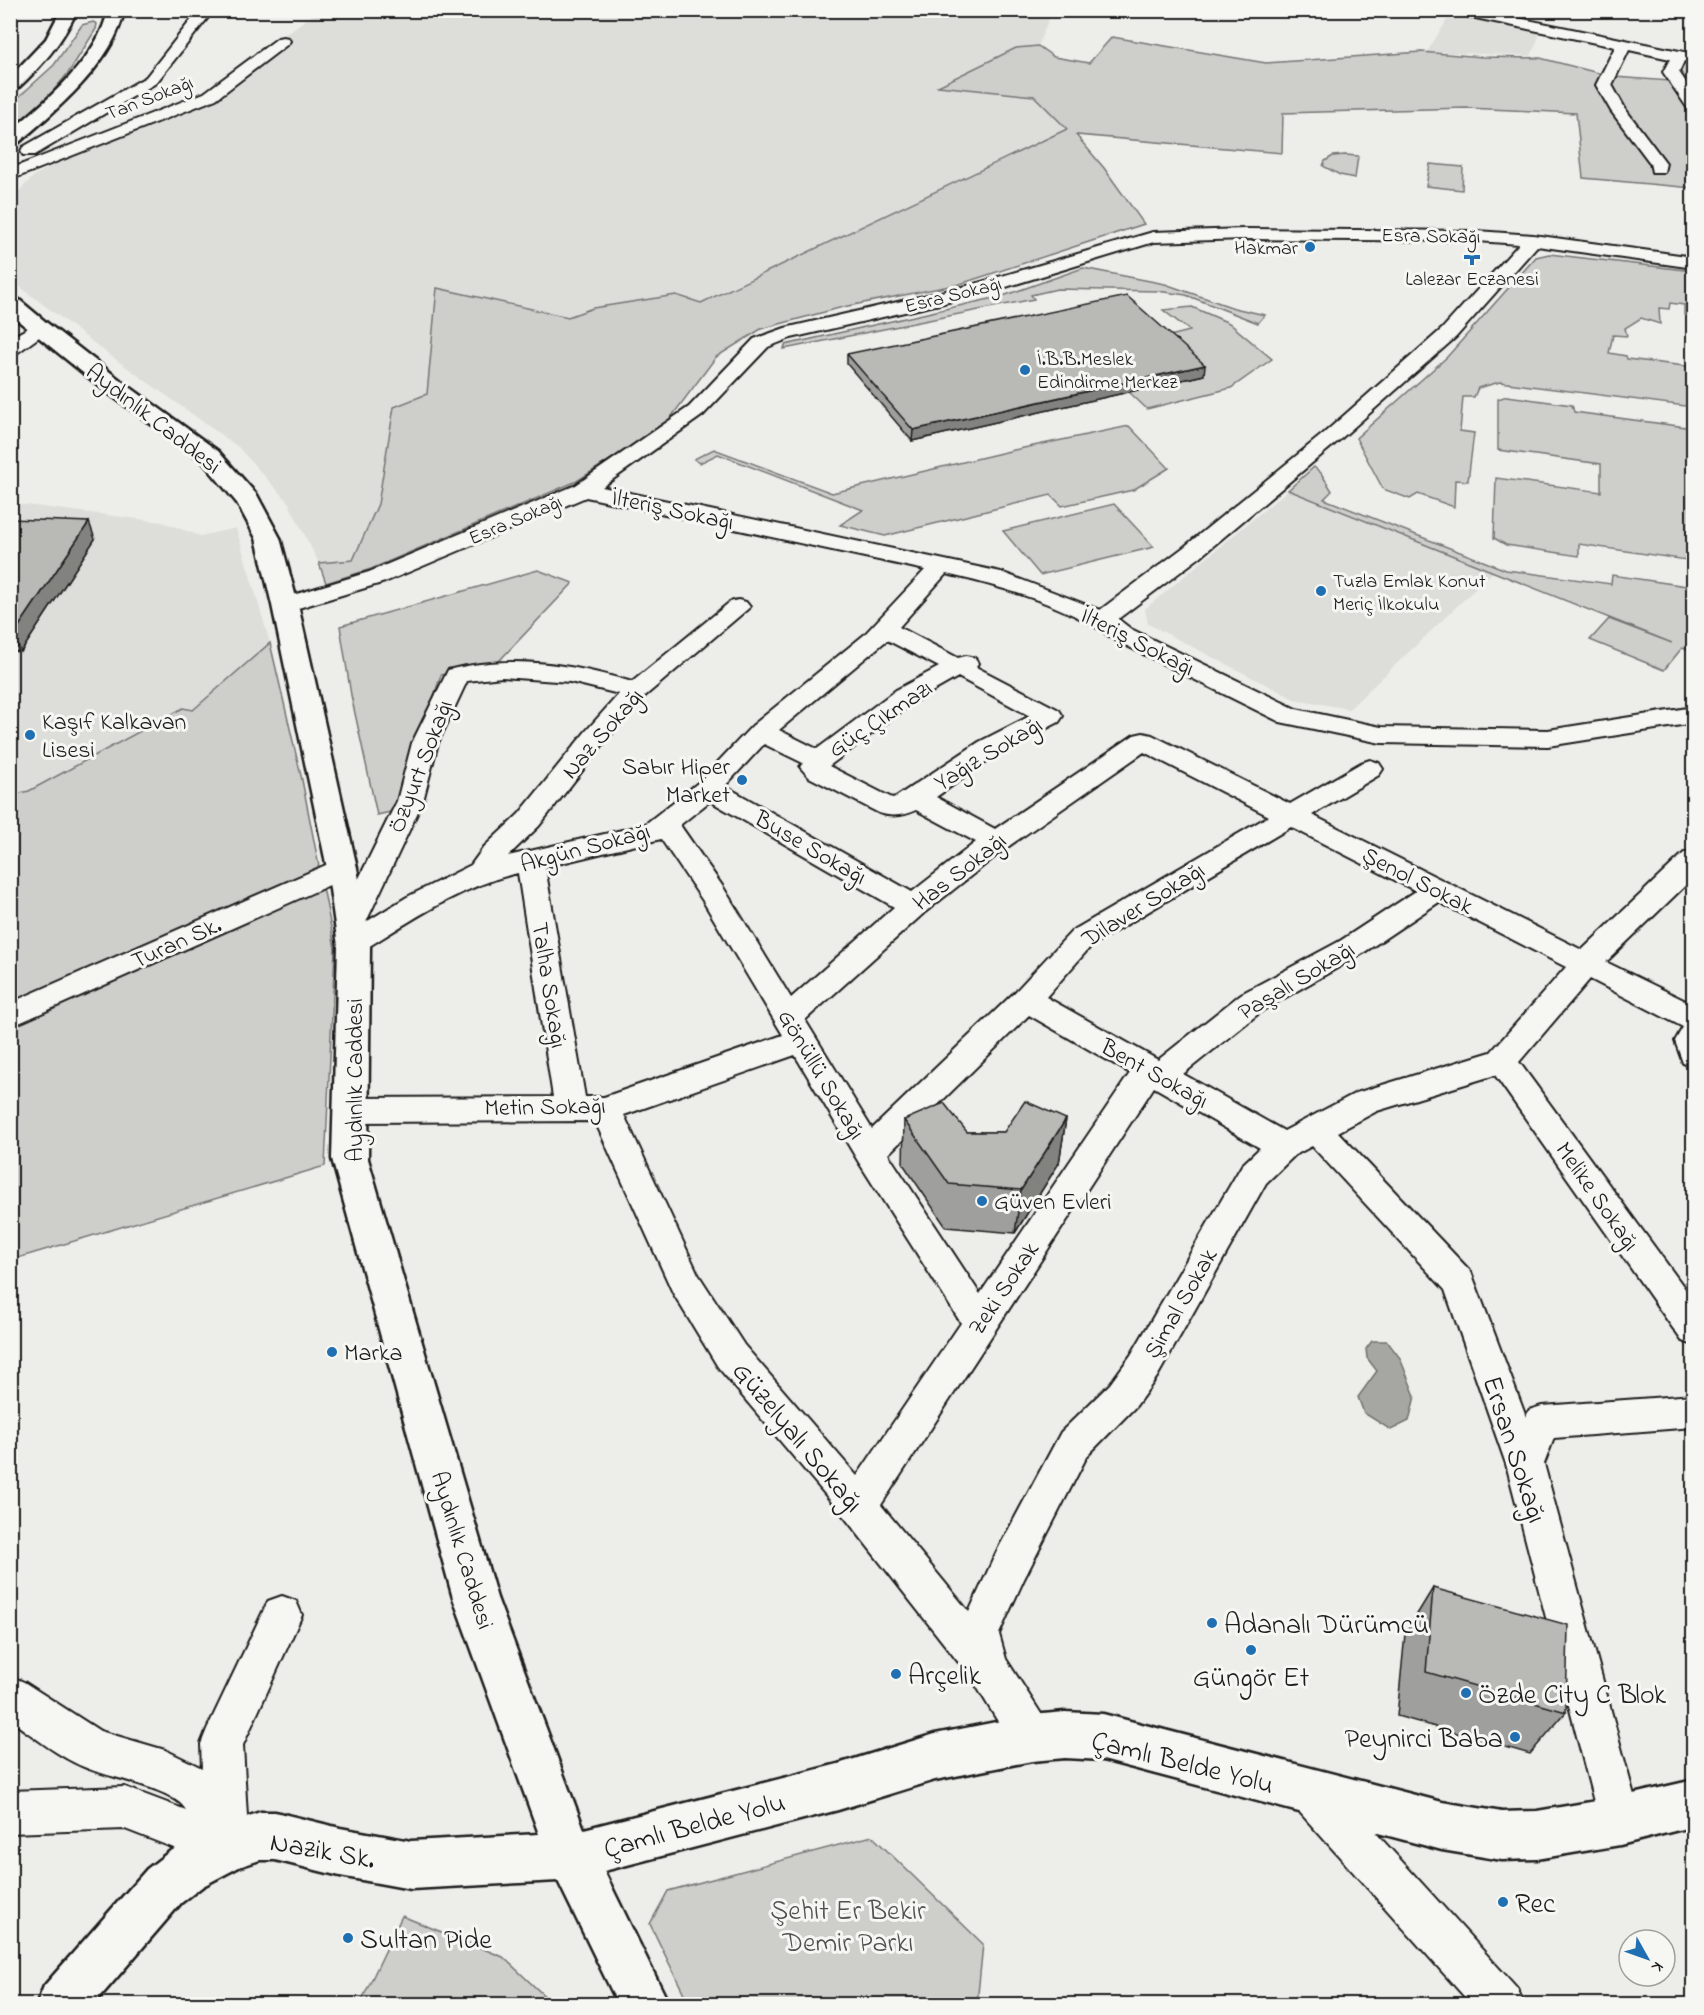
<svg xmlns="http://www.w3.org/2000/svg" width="1704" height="2015" viewBox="0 0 1704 2015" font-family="'Indie Flower',sans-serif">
<rect width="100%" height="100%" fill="#edede9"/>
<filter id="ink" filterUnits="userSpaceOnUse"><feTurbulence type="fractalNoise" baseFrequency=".0167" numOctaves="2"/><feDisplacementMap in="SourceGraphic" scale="12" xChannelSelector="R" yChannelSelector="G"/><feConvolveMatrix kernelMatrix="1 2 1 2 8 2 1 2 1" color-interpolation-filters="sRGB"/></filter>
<g filter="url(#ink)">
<!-- built -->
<g fill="#ddddda">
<polygon points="318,11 1052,11 1038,46 1016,48 940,87 1034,96 1067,129 701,303 676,295 593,308 568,317 437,288 427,395 394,407 378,504 353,560 319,563 288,502 238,447 111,356 11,280 10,200 35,175 142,119 205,91"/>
<polygon points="1452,12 1542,29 1531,56 1427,52"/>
<polygon points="1288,490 1493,572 1349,709 1294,699 1148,624 1145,609"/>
<polygon points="10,503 162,522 200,536 236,528 270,643 193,710 29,791 11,795"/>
</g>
<!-- green -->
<g fill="#cececb" stroke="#757574" stroke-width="1.5">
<polygon points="93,22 97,24 96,29 69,72 39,108 11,130 11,104 54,65 82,25"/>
<polygon points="1112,37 1266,63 1421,52 1483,57 1540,58 1614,77 1670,81 1665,71 1670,57 1693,61 1693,188 1583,178 1576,113 1466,108 1283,113 1282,153 1076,135 1104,168 1144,224 960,284 843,307 761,329 716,357 666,424 577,481 371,569 326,583 319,563 353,560 378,504 394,407 427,394 437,288 568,317 593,308 676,295 701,303 1067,129 1034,96 938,86 1016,48 1038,46 1054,57 1089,63"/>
<polygon points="1345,155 1358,156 1355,178 1340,175 1323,166 1325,161 1333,156"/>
<polygon points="1430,164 1463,167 1462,190 1426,186"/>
<polygon points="1549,254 1693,271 1693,316 1684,315 1684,305 1670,303 1669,309 1659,308 1660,324 1641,318 1625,328 1627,336 1613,335 1609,353 1626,356 1627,359 1693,367 1693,407 1500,382 1478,388 1474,397 1463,397 1460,431 1474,433 1468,481 1455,480 1454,507 1418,494 1410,499 1383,489 1356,438 1447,357 1536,257"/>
<polygon points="1083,268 1165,284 1234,308 1265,315 1258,323 1186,295 1157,291 1057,289 1031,295 1034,299 784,349 785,345 1003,296"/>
<polygon points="1192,307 1229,323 1272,359 1231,388 1147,409 1129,392 1203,375 1162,338 1190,331 1163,310"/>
<polygon points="1507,396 1572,405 1574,412 1693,428 1693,561 1579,544 1579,556 1506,545 1494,538 1496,478 1601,492 1601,464 1498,450 1498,399"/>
<polygon points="1129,426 1169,468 1133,490 1062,506 1051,495 885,536 840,525 863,510 718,454 700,463 694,459 714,449 832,493 1014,450"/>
<polygon points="1314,467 1321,473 1332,491 1324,499 1506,570 1611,584 1612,575 1693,587 1693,652 1682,648 1664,670 1590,640 1609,619 1672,643 1288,490"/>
<polygon points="1114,504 1154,547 1040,575 1003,531"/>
<polygon points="538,570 573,583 499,661 441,675 395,811 377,815 351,695 340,626"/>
<polygon points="270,643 302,780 335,948 325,1166 11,1260 10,795 29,791 183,708 193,710"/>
<polygon points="872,1836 983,1944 977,2004 689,2004 650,1924 668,1891"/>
<polygon points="402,1916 503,1957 553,2004 360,2004"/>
</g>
<!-- water -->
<polygon fill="#a6a6a3" stroke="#6f6f6d" stroke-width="1.5" points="1372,1341 1387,1341 1400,1358 1415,1396 1409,1421 1391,1430 1364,1413 1358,1397 1377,1371 1367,1358 1366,1349"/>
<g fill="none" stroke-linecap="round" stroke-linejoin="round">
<!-- street casing -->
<g stroke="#1c1c1c" stroke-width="4">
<g id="street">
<polygon points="199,10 214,10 156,83 35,155 23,155 21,151 23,147 146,77"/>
<polygon points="1060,10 1074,10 1071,15 1061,15"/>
<polygon points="1449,10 1479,10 1694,54 1694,63 1684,61 1679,72 1694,94 1694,111 1688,109 1663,72 1670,59 1629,50 1612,85 1626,110 1666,163 1664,172 1652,172 1650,163 1611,111 1596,85 1615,47 1456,14"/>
<polygon points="283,37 288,38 290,41 288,44 216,99 10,180 10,169 204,93 278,38"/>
<path d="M1244 229 1477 231 1533 235 1694 257V268L1537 246 1456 337 1337 442 1200 557 1118 619 1131 629 1296 709 1381 727 1548 730 1694 707V723L1548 746 1381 743 1280 722 1113 639C1073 607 997 585 946 574L899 627 958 658 966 656 975 658 978 663 976 667 1059 710 1063 716 1059 722 997 754 936 797 995 829 1134 735 1143 733 1152 735 1290 804 1361 763 1370 760 1379 763 1383 769 1379 775 1312 815 1582 950 1684 853 1694 851V877L1606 962 1694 1005V1067L1683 1063 1675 1041 1683 1027 1590 979 1519 1062 1694 1301V1345L1682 1341 1495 1075 1377 1111 1338 1132 1471 1272 1526 1417 1529 1410 1542 1406 1694 1395V1427L1554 1438 1544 1464 1641 1821 1635 1836 1620 1842 1605 1836 1599 1821 1506 1464 1445 1290 1312 1146 1295 1155 1266 1183 1157 1377 1136 1406 1087 1456 1024 1579 999 1634 1006 1659 1047 1723 1053 1738 1047 1753 1032 1759 1017 1753 974 1682 846 1519 718 1367 673 1293 595 1121 351 1122 340 1119 335 1110 340 1101 351 1098 553 1097 518 873C461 886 412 920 363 950L353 953 343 950 339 943 346 934 340 932 336 925 397 801 412 743 448 670C510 654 572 664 632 682L730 602 738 600 746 602 750 607 645 696 604 743 539 826 508 856 644 825 699 782 752 726 864 635 925 570 586 497 385 582 285 612 277 610 273 605 277 600 369 572 576 485 689 407 754 339 785 328 971 285 1153 232ZM1244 239 1477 241 1519 244 1442 329 1323 434 1184 547 1100 610 1001 572 602 487 703 415 768 347 791 338 983 294 1154 242ZM887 640 939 667 896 690 817 749 779 730ZM502 677 570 682 619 694 586 731 519 814 484 847 471 865 407 897 366 922 423 801 438 743 467 681ZM958 677 1030 716 979 742 896 797 892 798 829 766 914 702ZM764 744 803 763 800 767 809 777 879 813C891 817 904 816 916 810L976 842 912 892 725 786ZM1144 752 1269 816 1072 931 1015 992 872 1129 805 1020 924 913 1006 848ZM710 801 894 907 791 998 723 887 680 825ZM1291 827 1416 891 1340 941 1241 994 1158 1060 1046 997 1092 945ZM661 839 703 901 783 1035 604 1097H585L545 867ZM1439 902 1566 967 1491 1052 1356 1093 1284 1131 1183 1074 1263 1010 1360 955ZM1029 1015 1130 1073 980 1294 888 1154ZM795 1055 858 1161 961 1323 857 1476 744 1345 698 1274 624 1115ZM1154 1087 1260 1148 1242 1165 1131 1355 1110 1384 1061 1432 996 1553 969 1612 881 1505Z"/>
<polygon points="39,322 46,324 49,328 46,332 17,353 10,355 10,338"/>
<polygon points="342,858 352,861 356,868 352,875 10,1027 10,1003"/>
<path d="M282 1596 296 1601 302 1615 243 1745 248 1835 247 1840 250 1847 243 1862 228 1869 125 1829 10 1833V1791L125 1787 186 1810C175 1789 112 1778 89 1769 61 1759 35 1737 10 1720V1676L24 1682 100 1731 165 1750 202 1768 201 1744 207 1729 268 1601Z"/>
<polygon points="1311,1772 1326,1778 1517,1988 1524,2004 1471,2004 1296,1808 1290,1793 1296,1778"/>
</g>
</g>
<!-- secondary casing -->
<g stroke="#1c1c1c" stroke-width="5">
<polygon id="secondary" points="10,296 17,298 47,323 124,383 218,451 257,495 280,538 298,605 357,868 370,946 368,1159 497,1598 584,1829 838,1764 935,1734 1032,1715 1065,1712 1103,1714 1442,1802 1502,1812 1537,1811 1620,1797 1694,1780 1694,1826 1620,1845 1537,1859 1502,1860 1442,1850 1103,1760 1065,1758 1032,1761 935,1780 838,1810 604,1871 669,2004 618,2004 558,1881 411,1889 340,1876 275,1860 260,1860 239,1867 203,1886 181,1903 94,2004 37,2004 44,1986 147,1869 169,1852 211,1830 260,1812 275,1812 340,1828 411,1841 539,1834 453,1598 332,1159 338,946 327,868 272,605 256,538 237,503 202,461 108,393 10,314"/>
</g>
<!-- primary casing -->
<g stroke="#1c1c1c" stroke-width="5">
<g id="primary">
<path d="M61 10H77C63 42 41 67 16 90L10 91V77L46 39Z"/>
<path d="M108 10H124C115 62 54 112 16 145L10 146V131C46 102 99 57 108 10Z"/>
</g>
</g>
<!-- street -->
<use href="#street" fill="#f6f6f2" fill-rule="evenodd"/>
<!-- secondary -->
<use href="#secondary" fill="#f6f6f2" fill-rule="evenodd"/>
<!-- primary -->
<use href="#primary" fill="#f6f6f2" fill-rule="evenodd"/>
</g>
<!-- wall -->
<g fill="#9f9f9d" stroke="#1c1c1c" stroke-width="1.5">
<polygon points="847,354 1204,375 912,441 847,364"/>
<polygon points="10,519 95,539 21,652 10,651"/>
<polygon points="1066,1119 1059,1163 1015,1233 946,1227 903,1164 904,1120 967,1132 1004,1132"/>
<polygon points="1433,1588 1566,1712 1530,1754 1397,1716 1405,1634"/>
</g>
<!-- shaded-wall -->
<g fill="#82827f" stroke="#1c1c1c" stroke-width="1.5">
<polygon points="1205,365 1204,375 912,441 913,430"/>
<polygon points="89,522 95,539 21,652 13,635"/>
<polygon points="1066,1119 1059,1163 1015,1233 1021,1190"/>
</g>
<!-- building -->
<g fill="#b9b9b6" stroke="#1c1c1c" stroke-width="1.5">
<polygon points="1127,296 1205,365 913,430 847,354"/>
<polygon points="10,519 89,522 13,635 10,635"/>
<polygon points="1025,1101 1066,1119 1021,1190 949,1184 904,1120 944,1103 967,1132 1004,1132"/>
<polygon points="1433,1588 1568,1625 1566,1712 1426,1672"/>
</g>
</g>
<!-- markers -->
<g fill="#1f6fb2" stroke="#f6f6f2" stroke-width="2">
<circle cx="1310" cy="247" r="6"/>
<path d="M1469 248h6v6h6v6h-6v6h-6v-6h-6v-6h6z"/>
<circle cx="1025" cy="370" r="6"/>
<circle cx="1321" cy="591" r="6"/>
<circle cx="30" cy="735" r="6"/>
<circle cx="742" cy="780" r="6"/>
<circle cx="982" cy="1201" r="6"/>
<circle cx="332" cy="1352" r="6"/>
<circle cx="1212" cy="1623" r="6"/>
<circle cx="1251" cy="1650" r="6"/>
<circle cx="896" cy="1674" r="6"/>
<circle cx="1466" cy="1693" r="6"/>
<circle cx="1515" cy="1737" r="6"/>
<circle cx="1503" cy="1902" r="6"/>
<circle cx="348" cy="1938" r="6"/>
</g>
<g text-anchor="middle" stroke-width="6" stroke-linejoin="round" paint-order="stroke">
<!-- far-street labels -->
<g font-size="20" fill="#1c1c1c" stroke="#f6f6f2">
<text transform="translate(149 97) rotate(-21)" y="7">Tan Sokağı</text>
<text transform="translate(1431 235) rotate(1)" y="7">Esra Sokağı</text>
<text transform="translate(953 294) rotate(-14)" y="7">Esra Sokağı</text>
<text transform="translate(515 519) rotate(-23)" y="7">Esra Sokağı</text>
</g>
<!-- far-poi labels -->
<g font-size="20" fill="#1c1c1c" stroke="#f6f6f2" text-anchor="start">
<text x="1298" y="254" text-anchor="end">Hakmar</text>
<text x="1472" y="285" text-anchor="middle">Lalezar Eczanesi</text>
<text x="1037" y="365">İ.B.B.Meslek<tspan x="1037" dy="23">Edindirme Merkez</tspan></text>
<text x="1333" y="587">Tuzla Emlak Konut<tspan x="1333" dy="23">Meriç İlkokulu</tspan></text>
</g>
<!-- street labels -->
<g font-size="24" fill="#1c1c1c" stroke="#f6f6f2">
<text transform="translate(154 418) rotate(38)" y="8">Aydınlık Caddesi</text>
<text transform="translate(673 509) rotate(12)" y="8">İlteriş Sokağı</text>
<text transform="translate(1138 641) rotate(27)" y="8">İlteriş Sokağı</text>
<text transform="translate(880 718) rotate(-34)" y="8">Güç Çıkmazı</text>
<text transform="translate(602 733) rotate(-49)" y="8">Naz Sokağı</text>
<text transform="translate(988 753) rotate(-31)" y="8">Yağız Sokağı</text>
<text transform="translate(420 766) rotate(-69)" y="8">Özyurt Sokağı</text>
<text transform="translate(585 847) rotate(-15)" y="8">Akgün Sokağı</text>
<text transform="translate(811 847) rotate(30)" y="8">Buse Sokağı</text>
<text transform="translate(959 871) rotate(-38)" y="8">Has Sokağı</text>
<text transform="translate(1418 880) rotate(27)" y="8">Şenol Sokak</text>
<text transform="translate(1143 904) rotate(-32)" y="8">Dilaver Sokağı</text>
<text transform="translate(176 942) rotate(-24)" y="8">Turan Sk.</text>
<text transform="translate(1296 980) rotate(-31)" y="8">Paşalı Sokağı</text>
<text transform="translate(550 985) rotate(81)" y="8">Talha Sokağı</text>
<text transform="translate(1155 1073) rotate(29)" y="8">Bent Sokağı</text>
<text transform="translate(822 1074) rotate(59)" y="8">Gönüllü Sokağı</text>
<text transform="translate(354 1080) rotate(-90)" y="8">Aydınlık Caddesi</text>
<text transform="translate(545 1106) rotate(-1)" y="8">Metin Sokağı</text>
<text transform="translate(1598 1196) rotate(55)" y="8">Melike Sokağı</text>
<text transform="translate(1003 1288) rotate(-56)" y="8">Zeki Sokak</text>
<text transform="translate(1180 1303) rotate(-60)" y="8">Şimal Sokak</text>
<text transform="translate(463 1550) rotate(73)" y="8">Aydınlık Caddesi</text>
</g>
<!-- poi labels -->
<g font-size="24" fill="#1c1c1c" stroke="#f6f6f2" text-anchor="start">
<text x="42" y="729">Kaşıf Kalkavan<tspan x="42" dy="28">Lisesi</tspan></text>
<text x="730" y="774" text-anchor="end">Sabır Hiper<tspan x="730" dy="28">Market</tspan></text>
<text x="994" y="1209">Güven Evleri</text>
<text x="344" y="1360">Marka</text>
</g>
<!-- near-street labels -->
<g font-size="28" fill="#1c1c1c" stroke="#f6f6f2">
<text transform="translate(799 1436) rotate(50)" y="10">Güzelyalı Sokağı</text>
<text transform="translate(1516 1449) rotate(72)" y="10">Ersan Sokağı</text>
<text transform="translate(1183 1761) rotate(14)" y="10">Çamlı Belde Yolu</text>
<text transform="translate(694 1824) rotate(-15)" y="10">Çamlı Belde Yolu</text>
<text transform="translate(323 1849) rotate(10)" y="10">Nazik Sk.</text>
</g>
<!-- near-poi labels -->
<g font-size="28" fill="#1c1c1c" stroke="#f6f6f2" text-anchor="start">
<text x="1224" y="1633">Adanalı Dürümcü</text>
<text x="908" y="1684">Arçelik</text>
<text x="1251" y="1686" text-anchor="middle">Güngör Et</text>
<text x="1478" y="1703">Özde City C Blok</text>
<text x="1503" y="1747" text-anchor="end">Peynirci Baba</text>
<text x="1515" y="1912">Rec</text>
<text x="360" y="1948">Sultan Pide</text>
</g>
<!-- near-park labels -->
<g font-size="28" fill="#515151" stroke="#f6f6f2">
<text x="848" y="1919">Şehit Er Bekir<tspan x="848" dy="32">Demir Parkı</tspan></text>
</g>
</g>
<!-- margin -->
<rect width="1704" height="2015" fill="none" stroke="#f6f6f2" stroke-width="36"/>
<rect x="18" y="18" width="1668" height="1979" fill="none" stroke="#1c1c1c" stroke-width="2" filter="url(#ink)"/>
<!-- north arrow -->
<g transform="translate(1647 1958) rotate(130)"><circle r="28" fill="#f6f6f2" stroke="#9f9f9c" stroke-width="1.5"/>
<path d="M0-4.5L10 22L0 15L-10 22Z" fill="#1f6fb2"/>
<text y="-9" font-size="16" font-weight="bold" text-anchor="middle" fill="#1c1c1c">K</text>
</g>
</svg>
